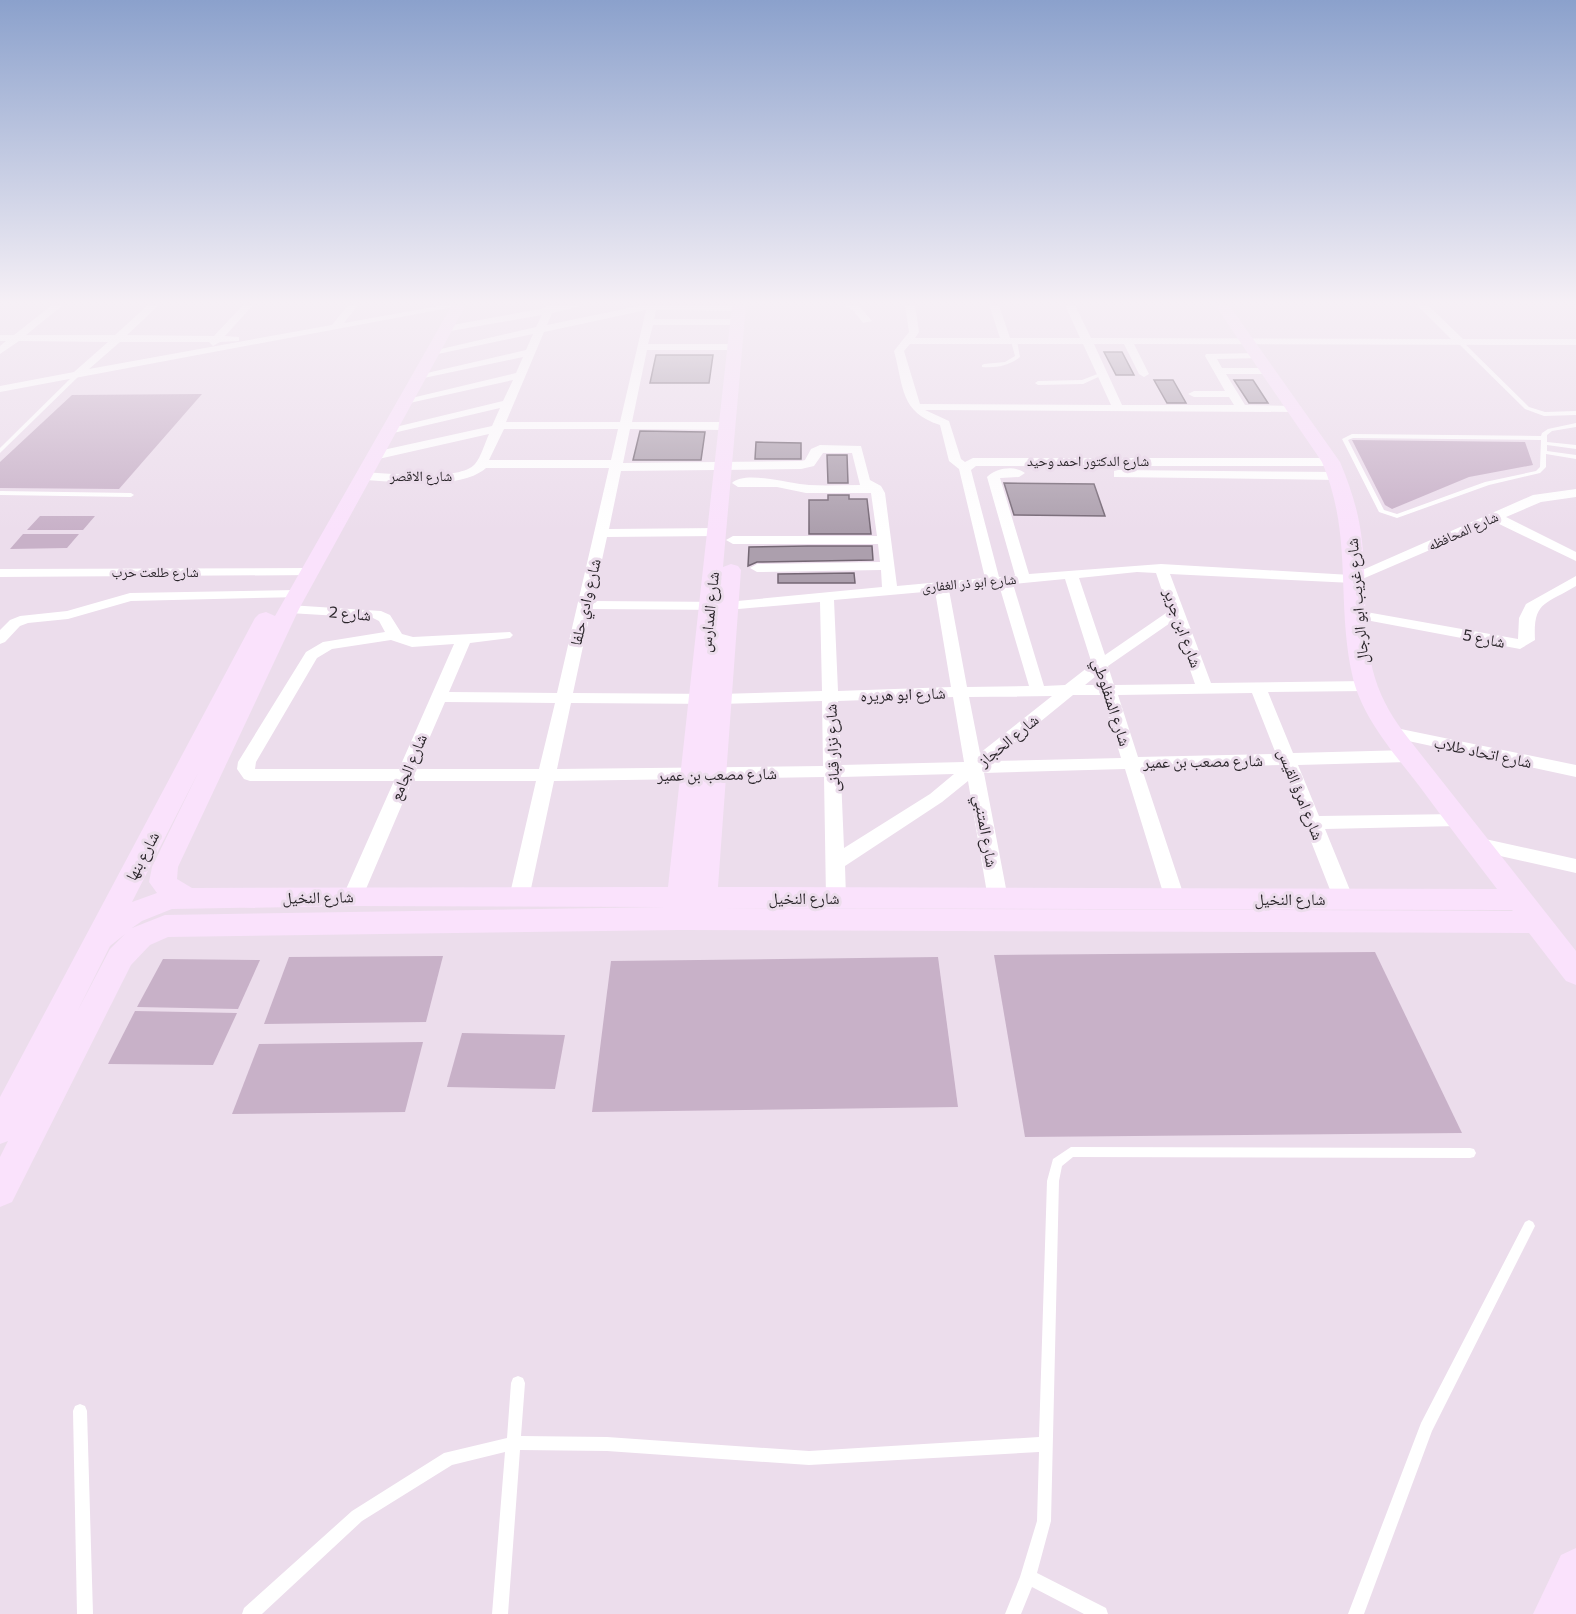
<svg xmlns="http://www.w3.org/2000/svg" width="1576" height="1614" viewBox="0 0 1576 1614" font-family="Commissioner,'Noto Naskh Arabic',sans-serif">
<rect width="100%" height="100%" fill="#ecddec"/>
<!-- green -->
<g fill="#c8b1c8">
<polygon points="202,394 119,489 0,488 0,462 72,395"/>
<polygon points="1352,440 1525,442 1533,465 1469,477 1392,509 1385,505"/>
<polygon points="40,516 95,516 83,530 27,530"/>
<polygon points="23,534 79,534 67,548 10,549"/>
<polygon points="1375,952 1462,1133 1025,1137 994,955"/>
<polygon points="443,956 426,1022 264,1024 289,957"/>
<polygon points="938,957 958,1107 592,1112 611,961"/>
<polygon points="163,959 260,960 238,1009 137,1007"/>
<polygon points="135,1011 237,1013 213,1065 108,1064"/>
<polygon points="462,1033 565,1035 555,1089 447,1087"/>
<polygon points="423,1042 405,1112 232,1114 259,1044"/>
</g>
<!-- building -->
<g fill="#ac9fad" stroke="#746774" stroke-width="1.5">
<polygon points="1104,352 1122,352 1134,375 1116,375"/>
<polygon points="656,355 713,355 709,383 650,383"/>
<polygon points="1154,380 1173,380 1186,403 1167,403"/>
<polygon points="1234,380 1253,380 1268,403 1249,403"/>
<polygon points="640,431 705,432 701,460 633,460"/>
<polygon points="756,442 801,443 801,459 755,459"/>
<polygon points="827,455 847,455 848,483 828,483"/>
<polygon points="1004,483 1094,484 1105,516 1014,515"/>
<polygon points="828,495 849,495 849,499 867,499 871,534 809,534 809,500 828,500"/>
<polygon points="808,546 872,546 873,560 757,562 748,566 749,547"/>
<polygon points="854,573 855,583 778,583 778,574"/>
</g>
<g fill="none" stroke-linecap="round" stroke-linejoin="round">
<!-- lane -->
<g fill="#fff" fill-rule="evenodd">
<path d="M1014 339 1017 341 1020 357C1009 366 996 368 982 367V365L984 364 1005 362 1015 356 1011 341Z"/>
<polygon points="1458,341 1462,341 1529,407 1545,412 1576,411 1576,415 1544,416 1525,409 1458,343"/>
<polygon points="1100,373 1105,374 1083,384 1038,385 1035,383 1038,381 1082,380"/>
<polygon points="75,374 80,375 0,453 0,448"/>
<path d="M1576 423V427L1552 431 1547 435V442L1576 445V449L1547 445V451L1576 455V459L1546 454V467L1540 473 1489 485 1397 518 1379 512 1342 439 1352 434 1541 436 1542 433 1548 429ZM1353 438 1541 440 1540 467 1536 471 1485 482 1397 514 1384 510 1348 440Z"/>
<polygon points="0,491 131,493 134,495 131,497 0,495"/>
<polygon points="1071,1147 1470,1148 1474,1149 1476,1153 1474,1157 1470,1158 1073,1157 1062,1166 1059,1181 1051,1521 1037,1573 1106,1608 1108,1614 1084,1614 1032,1587 1021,1614 1005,1614 1020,1577 1037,1521 1039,1452 809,1465 607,1451 520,1450 508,1614 492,1614 505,1452 452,1465 362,1521 262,1614 242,1614 244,1608 352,1511 444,1453 507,1438 511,1383 513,1378 518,1376 523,1378 525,1383 521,1436 607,1437 809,1451 1039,1437 1047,1181 1053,1159"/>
<polygon points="1529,1220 1533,1222 1535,1226 1432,1431 1364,1614 1348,1614 1421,1423 1525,1222"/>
<polygon points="80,1404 85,1406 87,1411 93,1614 77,1614 73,1411 75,1406"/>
</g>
<!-- street -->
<g fill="#fff" fill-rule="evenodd">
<polygon points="52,305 63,305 26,335 115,335 148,305 159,305 127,335 214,336 243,305 253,305 225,336 239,337 239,341 220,342 213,346 209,342 120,342 89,369 332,325 348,305 358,305 344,323 444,305 465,305 0,392 0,386 74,372 108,342 19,341 0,354 0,346 6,341 0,341 0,335 14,335"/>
<path d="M546 305H586L552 313 547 325 643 305 742 306 744 308 739 311 656 310 654 319H738L743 322 738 325H653L648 344H735L740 347 735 350H647L632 422H727L733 426 727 430 630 429 623 463 801 461 805 460 811 449 820 445 861 446 870 480 881 486 885 493 897 586 985 578 959 469 949 461 940 425C900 412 904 388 894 351L909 332 905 305H915L919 332 915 338H1000L989 305H999L1010 338H1080L1065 305H1075L1091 338 1451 339 1417 305H1428L1463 339H1576V345L1134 344 1149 374 1144 377 1139 374 1124 344H1094L1122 405H1234L1229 397H1194L1188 394 1194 391H1225L1205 356 1206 354 1257 353 1262 356 1261 358 1217 359 1222 368H1267L1272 371 1267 374H1226L1245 405 1295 406 1301 409 1295 412 925 410 949 421 961 459 965 462 973 458H1331L1337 462 1331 466H976L971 470 999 577 1015 575 987 477C996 468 1015 465 1025 473L1019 477 1000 478 1029 574 1161 564 1351 575 1533 495 1576 489V497L1541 502 1506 517 1576 552V561L1495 522 1353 583 1170 574 1211 683 1367 681 1375 686 1367 691 1268 692 1293 753 1409 750 1418 756 1409 762 1298 765 1319 816 1458 814 1464 815 1467 820 1464 825 1458 826 1325 829 1354 900 1351 905 1344 907 1337 905 1334 900 1281 765 1142 769 1185 899 1182 904 1175 906 1168 904 1165 899 1125 769 984 773 1008 899 1005 904 998 906 991 904 988 899 968 781 942 802 845 866 846 898 843 903 836 905 829 903 826 898 824 777 554 781 529 898 526 903 519 905 512 903 509 898 536 781H412L363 896 360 901 353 903 346 901 343 896 394 781H250L244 779 237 769 238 762 306 652 323 642 385 632 379 621 373 618 289 613 282 609 289 605 381 611 390 615 402 634 413 637 510 632 513 635 510 638 470 643 449 692 557 693 609 468H486C460 491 396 481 363 480L357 476 363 472C386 473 460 482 475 464 481 457 485 443 489 434L374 460 368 456 374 452 492 426 500 408 389 434 383 430 503 401 513 380 405 404 399 401 516 373 523 357 419 379 414 376 526 350 533 334 433 355 428 352 536 327 542 315 445 332 440 329 441 327 545 308ZM646 310 620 422H506L544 332ZM910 344H1083L1111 405 920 404 904 351ZM504 429H618L611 460H489ZM823 453H852L860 485C843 485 826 486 809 485 791 484 745 470 732 483L738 487H777L806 493H871L877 536H733L726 540 733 544H878L880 562 757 564 750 568 757 572 881 570 882 587 727 602 593 601 607 537 717 536 724 532 717 528 609 529 621 471 801 469 814 466ZM1137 572 1156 573 1169 611 1105 655 1079 578ZM1065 579 1092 664 1065 685 1044 686 1013 584ZM999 585 1029 686 967 687 949 590ZM935 591 951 687 838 691 834 600ZM820 602 822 691 720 694 573 693 591 609 727 610ZM1173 621 1195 684 1114 685 1108 666ZM391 640 412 647 454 644 399 769H255L256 762 317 658 332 649ZM1096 676 1099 685H1085ZM1252 693 1276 754 1138 757 1118 695ZM1073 695H1102L1121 758 992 761ZM1052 696 980 753 969 697ZM953 697 964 762 841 765 838 701ZM822 701 823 766 557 769 571 703 720 704ZM445 702 555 703 539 769H416ZM954 774 930 794 844 848 841 777Z"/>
<polygon points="843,305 859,306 872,321 863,323 853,310"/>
<polygon points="1118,470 1339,472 1345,476 1339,480 1114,477 1114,471"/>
<polygon points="310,568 317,572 315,575 0,577 0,569"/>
<path d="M1576 576V586C1545 605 1533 601 1535 640L1520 649 1355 618 1348 614 1355 610 1518 639 1519 618 1526 604Z"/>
<polygon points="297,590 304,594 302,597 131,601 68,619 28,623 20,626 5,642 0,644 0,630 10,620 20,616 67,611 130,593"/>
<polygon points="1391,727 1576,765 1576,777 1385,736 1383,732 1385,728"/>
<polygon points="1476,837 1576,859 1576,873 1469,849 1467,844 1469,839"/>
</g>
<!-- secondary -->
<g fill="#fae2fc" fill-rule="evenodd">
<path d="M452 305H466L299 609 178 867 177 879 192 888 668 887 732 305H746L723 567 731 564 738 566 741 570 718 887 1497 889C1471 855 1445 821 1420 787 1394 753 1361 717 1352 674 1336 600 1353 535 1322 462L1215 305H1229L1340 462C1351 488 1359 513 1362 541 1367 586 1362 635 1375 678 1382 701 1394 720 1408 738L1576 951V985L1566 981 1529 933 679 930 168 937 150 945 131 965 12 1202 0 1207V1157L8 1141 0 1144V1097L255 618 259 614 266 612 275 616ZM198 773 152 867 149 882 157 893 132 902ZM353 906 666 907 165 915 132 928 142 921 172 909ZM717 908 1512 910 1513 911ZM125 934 110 949 77 1012 110 946Z"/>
<polygon points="1576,1548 1576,1614 1533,1614 1561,1555"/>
</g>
</g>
<!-- sky -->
<linearGradient id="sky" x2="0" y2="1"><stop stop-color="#8ba1cc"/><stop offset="0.57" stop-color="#f6f0f6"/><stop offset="1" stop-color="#f6f0f6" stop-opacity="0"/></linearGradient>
<rect width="1576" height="531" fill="url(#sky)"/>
<g text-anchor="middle" stroke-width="6" stroke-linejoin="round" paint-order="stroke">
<!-- far-street labels -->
<g font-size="14" fill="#2b262b" stroke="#ecddec">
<text x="1088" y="466">شارع الدكتور احمد وحيد</text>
<text x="421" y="481">شارع الاقصر</text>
<text transform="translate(1463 531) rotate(-24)" y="5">شارع المحافظه</text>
<text x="155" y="577">شارع طلعت حرب</text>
<text transform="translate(969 583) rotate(-5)" y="5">شارع ابو ذر الغفارى</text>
</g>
<!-- street labels -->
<g font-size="16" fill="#2b262b" stroke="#ecddec">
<text transform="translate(1357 601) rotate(-95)" y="6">شارع غريب ابو الرجال</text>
<text transform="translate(585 602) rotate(-77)" y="6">شارع وادي حلفا</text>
<text transform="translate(709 612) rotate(-84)" y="6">شارع المدارس</text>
<text transform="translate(350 613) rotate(5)" y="6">شارع 2</text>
<text transform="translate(1183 628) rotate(70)" y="6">شارع ابن جرير</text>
<text transform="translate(1484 638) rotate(11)" y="6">شارع 5</text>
<text transform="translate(903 694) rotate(-2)" y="6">شارع ابو هريره</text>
<text transform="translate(1112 702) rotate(72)" y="6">شارع المنفلوطي</text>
<text transform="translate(1008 740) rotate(-39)" y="6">شارع الحجاز</text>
<text transform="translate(832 748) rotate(-92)" y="6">شارع نزار قبانى</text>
<text transform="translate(1483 752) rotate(12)" y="6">شارع اتحاد طلاب</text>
<text transform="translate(1203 761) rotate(-1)" y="6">شارع مصعب بن عمير</text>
<text transform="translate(408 767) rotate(-67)" y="6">شارع الجامع</text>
<text transform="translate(717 774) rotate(-1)" y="6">شارع مصعب بن عمير</text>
<text transform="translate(1301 794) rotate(68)" y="6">شارع امرؤ القيس</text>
<text transform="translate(986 831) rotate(80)" y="6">شارع المتنبي</text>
<text transform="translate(142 856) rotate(-62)" y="6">شارع بنها</text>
<text transform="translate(318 897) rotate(-1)" y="6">شارع النخيل</text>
<text x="804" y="904">شارع النخيل</text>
<text x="1290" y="905">شارع النخيل</text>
</g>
</g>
</svg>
